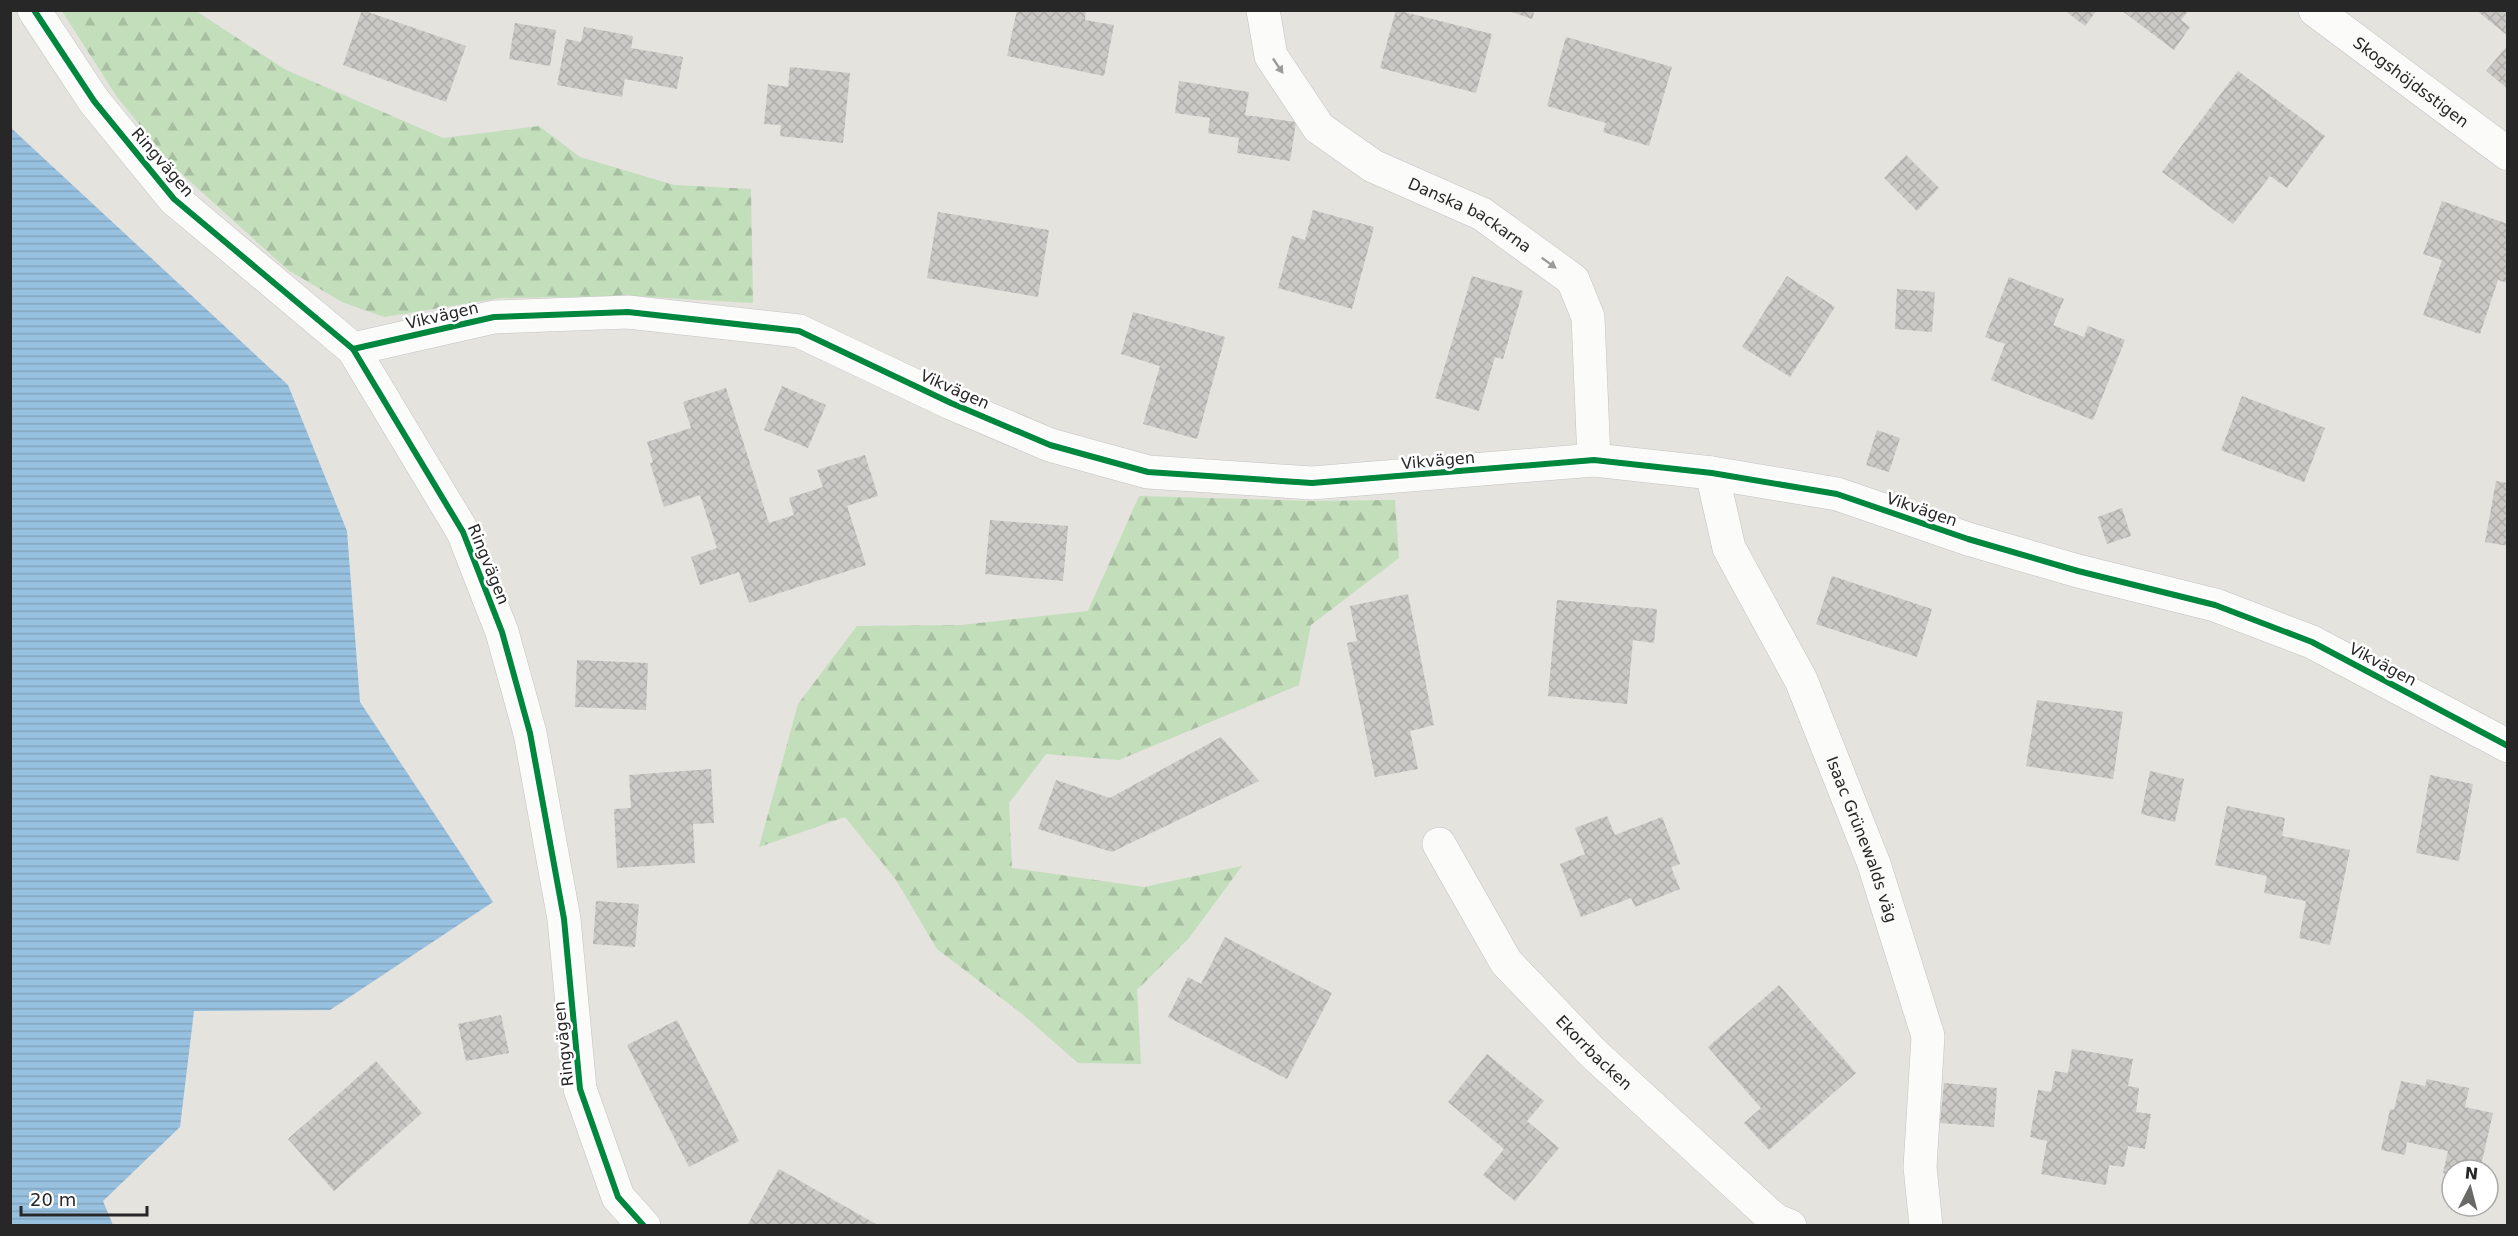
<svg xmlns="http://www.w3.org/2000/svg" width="2518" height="1236" viewBox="0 0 2518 1236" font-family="'DejaVu Sans',sans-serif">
<defs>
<pattern id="forest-firs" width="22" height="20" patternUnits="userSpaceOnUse" patternTransform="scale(1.5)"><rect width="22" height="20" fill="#c2deba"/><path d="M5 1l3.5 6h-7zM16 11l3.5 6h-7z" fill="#a7bea0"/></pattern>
<pattern id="water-rules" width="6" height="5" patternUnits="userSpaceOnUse" patternTransform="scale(1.5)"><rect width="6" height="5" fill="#98c0df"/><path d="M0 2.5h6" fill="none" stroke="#83a5bf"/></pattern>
<pattern id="building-cross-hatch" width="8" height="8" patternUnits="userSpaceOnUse" patternTransform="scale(1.5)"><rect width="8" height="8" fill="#cac9c5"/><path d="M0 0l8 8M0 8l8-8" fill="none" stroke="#aeada9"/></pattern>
</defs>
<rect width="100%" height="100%" fill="#e4e3de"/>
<!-- forest -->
<g fill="url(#forest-firs)">
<polygon points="62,11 196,11 286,70 443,138 539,126 580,157 674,185 751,189 753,303 632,296 501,298 384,317 342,302 288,270 174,167 117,97"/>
<polygon points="1139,496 1312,501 1395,500 1399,558 1311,625 1299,685 1119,760 1046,754 1009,803 1012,868 1144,887 1242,866 1189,938 1137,990 1141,1064 1078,1063 1021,1013 937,949 896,880 845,817 759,847 798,704 857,626 961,625 1088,611"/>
</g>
<!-- water -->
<polygon fill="url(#water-rules)" points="10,127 288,385 347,531 360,702 493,902 330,1010 194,1011 180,1127 103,1201 113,1225 11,1225"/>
<!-- building -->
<g fill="url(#building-cross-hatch)">
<polygon points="362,10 466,46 446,102 343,65"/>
<polygon points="1017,10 1086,10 1085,20 1114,25 1104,76 1007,56"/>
<polygon points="1396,10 1492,34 1476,93 1380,68"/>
<polygon points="1506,10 1535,10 1532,19"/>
<polygon points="2064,10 2097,10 2085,26"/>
<polygon points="2121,10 2189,10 2181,20 2190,27 2174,50"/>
<polygon points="2476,10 2508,10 2508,36"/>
<polygon points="515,23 556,30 550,66 509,59"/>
<polygon points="584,27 633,36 631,48 683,57 677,89 625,79 622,97 557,85 566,39 581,42"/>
<polygon points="1566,37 1672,67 1649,146 1603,132 1606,123 1547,106"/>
<polygon points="2508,45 2508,89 2486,71"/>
<polygon points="790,67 850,73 843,143 780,136 781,125 764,124 768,84 788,87"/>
<polygon points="2238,71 2325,136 2287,188 2270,176 2233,224 2162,172"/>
<polygon points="1179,81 1249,92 1245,115 1296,122 1290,161 1237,153 1239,138 1208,133 1210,118 1175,113"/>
<polygon points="1906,155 1939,188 1917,211 1884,178"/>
<polygon points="2442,201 2508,224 2508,283 2498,280 2480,334 2423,315 2442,260 2423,254"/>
<polygon points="1313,210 1374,227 1352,309 1278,288 1292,236 1305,240"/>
<polygon points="938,212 1049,230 1038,297 927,278"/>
<polygon points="1472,276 1523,291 1503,359 1495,357 1479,411 1435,398"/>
<polygon points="1787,276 1835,307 1790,377 1742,347"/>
<polygon points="2009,277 2064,299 2053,325 2084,337 2088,326 2125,340 2093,420 1991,380 2005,344 1985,337"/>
<polygon points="1897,289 1935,292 1932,332 1895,329"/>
<polygon points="1133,312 1225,337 1197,439 1143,424 1160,366 1121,354"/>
<polygon points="782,386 826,405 808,448 764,430"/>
<polygon points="726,388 769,523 794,515 789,498 823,487 817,470 865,455 878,496 847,506 866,565 749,603 739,572 700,585 691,557 717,548 700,495 664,507 650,463 653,462 647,442 691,428 683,402"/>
<polygon points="2242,396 2325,428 2304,482 2221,450"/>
<polygon points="1877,430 1900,438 1889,472 1866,465"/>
<polygon points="2496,481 2508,483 2508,546 2485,542"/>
<polygon points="2122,508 2131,536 2107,544 2098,517"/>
<polygon points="990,520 1068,526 1063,581 985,574"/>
<polygon points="1832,576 1932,609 1917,657 1816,624"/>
<polygon points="1408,594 1434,725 1410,731 1418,769 1375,777 1347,643 1357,641 1350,606"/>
<polygon points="1557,600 1657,609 1654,643 1633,640 1627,704 1548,696"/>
<polygon points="577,660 648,663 646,710 575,707"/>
<polygon points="2037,700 2123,712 2113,779 2026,766"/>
<polygon points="1221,737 1259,781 1112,852 1038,829 1056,780 1110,798"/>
<polygon points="711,769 714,823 693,824 695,863 617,868 614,809 631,808 629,775"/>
<polygon points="2150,771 2184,779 2175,822 2141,814"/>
<polygon points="2430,775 2473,784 2459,861 2416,853"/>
<polygon points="2227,806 2285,818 2282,836 2350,850 2330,945 2299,938 2306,901 2264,893 2267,876 2215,865"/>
<polygon points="1607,816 1615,835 1662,817 1680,864 1671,867 1680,889 1635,907 1631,898 1581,917 1560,864 1585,854 1575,828"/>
<polygon points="596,901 639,904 635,947 593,944"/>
<polygon points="1225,937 1332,993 1287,1079 1168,1017 1188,977 1201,984"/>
<polygon points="1779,985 1856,1073 1769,1150 1744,1123 1761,1108 1708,1047"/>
<polygon points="501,1015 509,1053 466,1061 458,1024"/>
<polygon points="677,1020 739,1141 689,1167 627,1045"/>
<polygon points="2072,1049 2133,1059 2128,1086 2139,1088 2136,1112 2151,1114 2145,1149 2128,1146 2124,1167 2109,1165 2106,1185 2041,1174 2047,1141 2030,1137 2038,1090 2051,1092 2055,1071 2068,1073"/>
<polygon points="1487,1054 1544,1101 1527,1121 1559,1148 1515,1201 1483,1175 1504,1149 1448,1102"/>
<polygon points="376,1061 422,1113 334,1191 288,1139"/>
<polygon points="2427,1079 2469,1088 2465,1107 2493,1113 2480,1170 2452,1170 2452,1175 2443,1173 2448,1151 2407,1142 2405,1155 2381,1150 2390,1109 2394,1110 2401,1081 2425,1086"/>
<polygon points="1944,1083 1997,1088 1994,1127 1940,1123"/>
<polygon points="779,1169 876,1224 875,1226 748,1224"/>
</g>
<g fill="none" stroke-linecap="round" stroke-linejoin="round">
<!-- minor casing -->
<g stroke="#c3c2c3" stroke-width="34">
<g id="minor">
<polyline points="34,10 94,101 174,199 353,349 463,532 502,632 530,733 564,919 580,1089 618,1197 644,1226"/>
<path id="s1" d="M1263 10 1271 56 1319 128 1373 166 1482 214 1573 280 1588 317 1594 460"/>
<path id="s2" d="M2315 10 2508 154"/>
<polyline points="353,349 494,317 628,312 799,331 951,403 1050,445 1148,472 1312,483 1594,460 1712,473 1837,494 1968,539 2078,571 2215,605 2312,642 2508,746"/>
<path id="s3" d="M1712 473 1729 548 1801 680 1874 864 1928 1036 1920 1167 1926 1226"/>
<path id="s4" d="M1439 844 1506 962 1593 1053 1775 1220 1790 1226"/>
</g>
</g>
<!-- minor -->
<use href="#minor" stroke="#fbfbfa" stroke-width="33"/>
<!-- cycleway casing -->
<g stroke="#fff" stroke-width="10">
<g id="cycleway">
<polyline points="34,10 94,101 174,199 353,349 463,532 502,632 530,733 564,919 580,1089 618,1197 644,1226"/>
<polyline points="353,349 494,317 628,312 799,331 951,403 1050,445 1148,472 1312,483 1594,460 1712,473 1837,494 1968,539 2078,571 2215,605 2312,642 2508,746"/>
</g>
</g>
<!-- cycleway -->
<use href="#cycleway" stroke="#00873e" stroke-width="6"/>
</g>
<!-- one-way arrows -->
<defs><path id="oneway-solid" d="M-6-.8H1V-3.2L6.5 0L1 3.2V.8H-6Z" transform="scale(1.5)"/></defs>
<g fill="#9c9c9b">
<use href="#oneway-solid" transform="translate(1278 66) rotate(56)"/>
<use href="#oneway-solid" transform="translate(1549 263) rotate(36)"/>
</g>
<g text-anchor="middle" stroke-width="5" stroke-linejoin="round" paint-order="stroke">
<!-- street labels -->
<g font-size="16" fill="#272727" stroke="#fff">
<text dy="6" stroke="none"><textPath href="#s2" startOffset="120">Skogshöjdsstigen</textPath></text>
<text transform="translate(163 162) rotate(49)" y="6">Ringvägen</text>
<text dy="6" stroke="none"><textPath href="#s1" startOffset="308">Danska backarna</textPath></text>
<text transform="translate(442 315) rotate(-13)" y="6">Vikvägen</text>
<text transform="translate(955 389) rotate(24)" y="6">Vikvägen</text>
<text transform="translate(1438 460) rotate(-5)" y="6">Vikvägen</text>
<text transform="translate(1922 509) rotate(19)" y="6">Vikvägen</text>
<text transform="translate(489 564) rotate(68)" y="6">Ringvägen</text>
<text transform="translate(2383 664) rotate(28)" y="6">Vikvägen</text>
<text dy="6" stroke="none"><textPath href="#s3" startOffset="398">Isaac Grünewalds väg</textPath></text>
<text transform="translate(563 1044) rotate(-96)" y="6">Ringvägen</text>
<text dy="6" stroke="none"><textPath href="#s4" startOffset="262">Ekorrbacken</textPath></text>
</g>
</g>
<!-- border -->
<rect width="2518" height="1236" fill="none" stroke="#272727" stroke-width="24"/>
<!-- north arrow -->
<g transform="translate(2470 1188) rotate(6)"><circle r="28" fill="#ffffff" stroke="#a9a9a9" stroke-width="1.5"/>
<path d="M0-4.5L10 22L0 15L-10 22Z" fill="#696967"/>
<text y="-9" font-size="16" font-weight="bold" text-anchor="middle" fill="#272727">N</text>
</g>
<!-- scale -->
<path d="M21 1206v9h126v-9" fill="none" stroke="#272727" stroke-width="3"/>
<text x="30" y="1206" font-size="18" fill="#272727" stroke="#ffffff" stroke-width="4.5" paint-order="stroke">20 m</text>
</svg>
